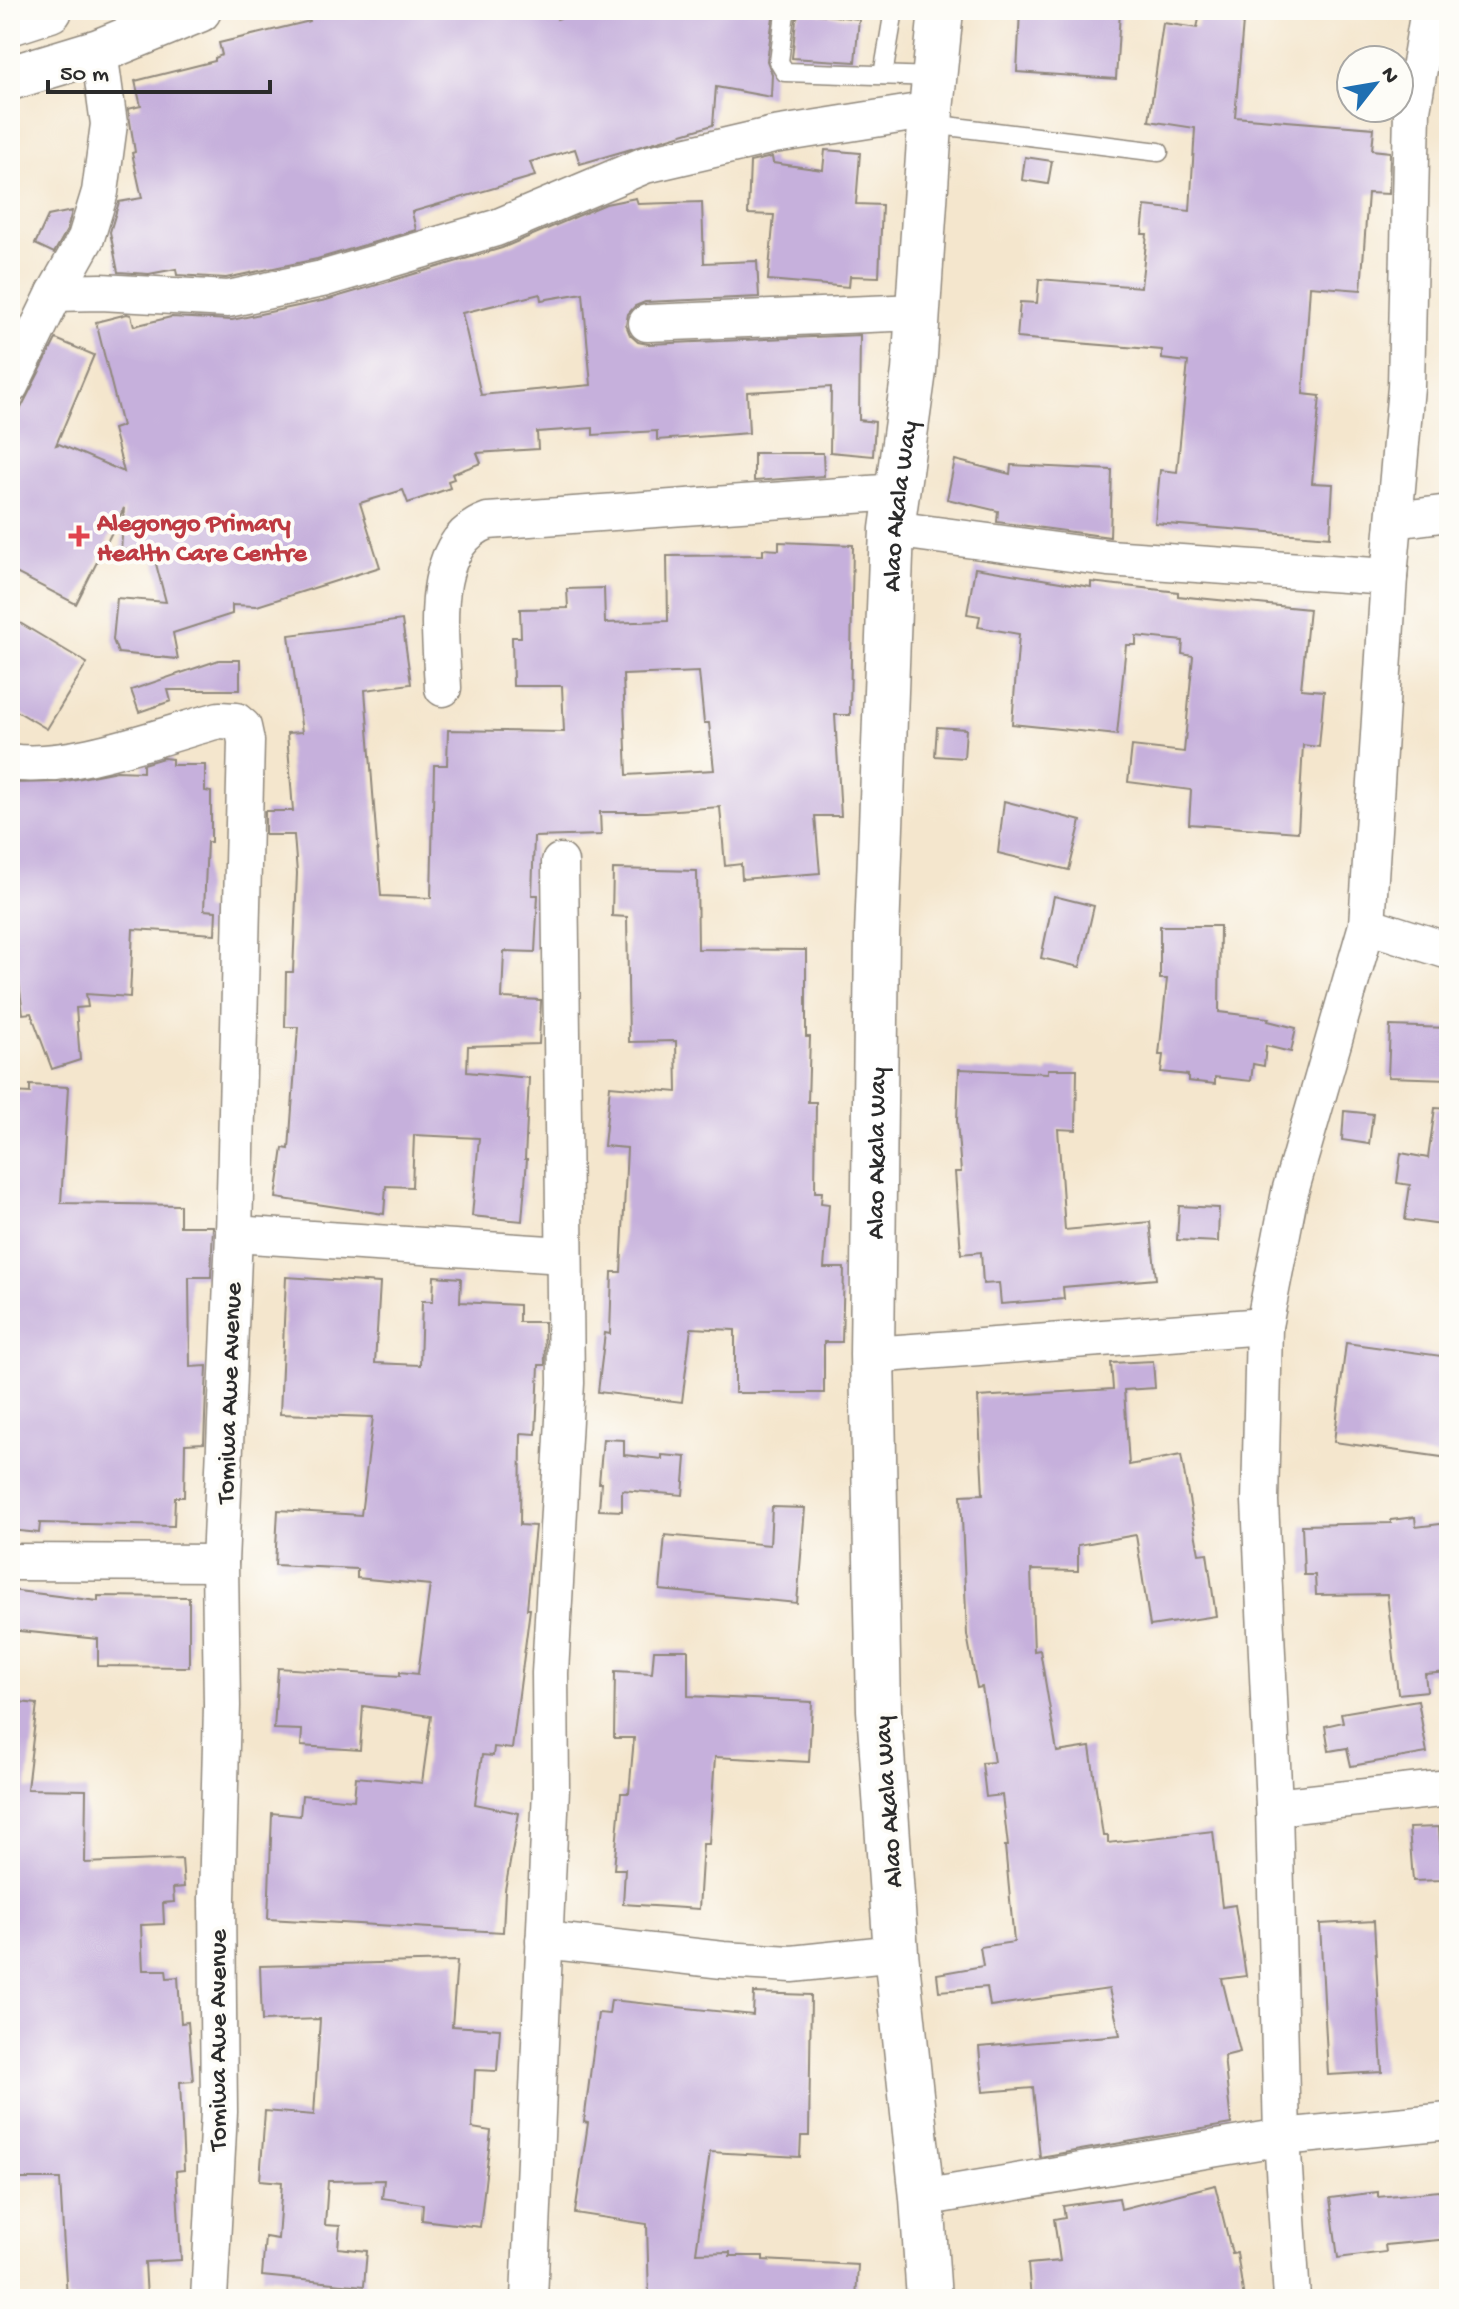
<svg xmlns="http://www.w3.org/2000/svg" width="1459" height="2309" viewBox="0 0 1459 2309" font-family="'Gochi Hand',sans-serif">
<rect width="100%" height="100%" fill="#fdfcf7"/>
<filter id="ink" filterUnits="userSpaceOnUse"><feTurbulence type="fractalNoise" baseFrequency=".0125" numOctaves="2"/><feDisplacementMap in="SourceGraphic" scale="16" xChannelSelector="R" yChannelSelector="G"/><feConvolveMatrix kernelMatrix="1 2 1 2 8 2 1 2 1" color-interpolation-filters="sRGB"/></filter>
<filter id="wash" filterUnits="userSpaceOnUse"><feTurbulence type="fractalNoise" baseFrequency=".006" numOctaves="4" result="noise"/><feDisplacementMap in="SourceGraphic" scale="32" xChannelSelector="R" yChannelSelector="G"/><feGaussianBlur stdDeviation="1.8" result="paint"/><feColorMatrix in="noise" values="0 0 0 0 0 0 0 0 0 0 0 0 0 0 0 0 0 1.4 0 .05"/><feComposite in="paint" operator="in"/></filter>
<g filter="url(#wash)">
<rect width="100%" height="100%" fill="#f4e6cd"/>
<g id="blocks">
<!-- building -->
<g fill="#c6b0dc" fill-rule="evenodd">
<polygon points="307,10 555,10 557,19 586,10 774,10 767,61 772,74 771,97 716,87 713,125 580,164 575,149 530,162 535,176 412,212 416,230 317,259 226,278 177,275 176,269 149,274 118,272 110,232 119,202 142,198 132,153 135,152 128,109 141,106 135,81 215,61 215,58 222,55 219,43 310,21"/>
<polygon points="1020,10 1120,11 1116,79 1017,72"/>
<polygon points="1201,10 1244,10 1235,117 1374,128 1372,150 1390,152 1389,194 1368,193 1361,290 1310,286 1303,394 1320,396 1312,483 1333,484 1330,537 1155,523 1160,470 1177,472 1188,362 1162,359 1162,350 1017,338 1020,302 1037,303 1039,279 1141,287 1147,234 1142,234 1145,206 1190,211 1195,128 1149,121 1163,23 1197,28"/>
<polygon points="801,12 859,19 855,62 792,58 796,20"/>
<polygon points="825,150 860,153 856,204 882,205 879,277 850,276 849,287 768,280 774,215 748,214 750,162 772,157 773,163 823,170"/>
<polygon points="1025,157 1052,161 1048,184 1022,180"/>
<path d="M636 198 638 204 702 202 704 263 757 261 759 297 645 302 635 306 628 314 626 325 630 335 638 342 648 344 860 335 859 420 875 422 873 456 830 452 831 387 747 392 749 433 657 440V431L593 435V428L537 432 538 449 477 453 481 463 452 474 454 479 448 481 450 488 408 503 403 490 360 503 380 567 257 606 232 605V614L173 633 178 659 118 653 113 640 117 598 166 602 151 545 121 551 124 508 76 604 10 570V413L17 416 56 339 94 355 56 445 59 444 124 472 113 429 122 426 96 322 127 314 131 315 134 326 171 317 232 320 326 300 502 248 606 204ZM583 293 591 385 481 395 462 313 540 294 541 300Z"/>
<polygon points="72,211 67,230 54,253 35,244 48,216"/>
<polygon points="754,453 823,453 824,476 754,481"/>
<polygon points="955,460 1010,474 1011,465 1112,470 1110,537 997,522 998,511 947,499"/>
<path d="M779 542 853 545 850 715H835L841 816H815L820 873 742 879 741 864 725 866 720 807 647 812H600L601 835 534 837 532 895H538L535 952 504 951 502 998 541 1000 539 1044 468 1046 467 1072 529 1078 525 1159H527L522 1221 472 1216 479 1138 414 1135 412 1187 386 1186 384 1214 276 1198 283 1148 289 1149 298 1027H285L286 972H293L297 873 294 835H265V811H293L287 733 302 732 289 635 402 620 411 684 365 690 381 896 431 898 434 765H447L448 730 564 732 562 686H513L512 637H521L520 609 568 608 567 589 604 588 605 623 668 621 667 556 763 555V549L779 550ZM699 672 704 723H709L714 770 627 775 623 675Z"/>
<polygon points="975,568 1091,587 1091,582 1178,592 1178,596 1309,609 1301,689 1324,691 1319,747 1303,745 1298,832 1189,824 1191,790 1128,782 1132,746 1184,752 1193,656 1182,654 1183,641 1136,636 1136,645 1126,645 1117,735 1012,724 1019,634 978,627 980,616 967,614"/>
<polygon points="10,617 87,663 47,729 10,707"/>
<polygon points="219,660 240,660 240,690 168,690 171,701 139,712 131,690"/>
<polygon points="937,727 966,729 964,758 935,756"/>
<polygon points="163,758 172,759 172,765 205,765 205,791 211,792 211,842 207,842 204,910 216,911 215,934 133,929 130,997 86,994 88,1007 76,1008 80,1060 52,1069 31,1013 23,1014 10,913 10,783 61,782 117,771 143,772 143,764"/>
<polygon points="1004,801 1081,821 1069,870 998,853"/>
<polygon points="613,869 697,871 698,949 806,950 806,1037 810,1037 808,1102 816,1102 815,1192 822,1192 821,1203 829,1204 824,1268 844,1268 842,1342 824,1342 824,1393 735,1393 735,1330 691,1328 682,1402 598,1392 605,1333 610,1334 612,1272 621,1272 627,1148 604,1146 610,1086 677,1092 676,1041 629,1042 627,917 612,916"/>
<polygon points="1054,896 1094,906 1080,967 1041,958"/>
<polygon points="1160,926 1220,926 1219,1012 1269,1018 1268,1021 1296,1028 1291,1052 1266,1046 1264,1066 1253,1064 1251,1081 1215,1077 1215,1084 1188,1081 1188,1075 1161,1072 1163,1055 1159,1055 1167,979 1160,979"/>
<polygon points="1390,1026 1449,1028 1449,1079 1388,1077"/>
<polygon points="959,1069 1048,1073 1048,1069 1077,1069 1076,1130 1058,1129 1065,1230 1150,1222 1156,1279 1063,1287 1064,1299 1001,1304 999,1283 983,1284 981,1252 961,1254 955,1172 961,1172 957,1121"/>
<polygon points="30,1085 68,1087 61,1203 180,1205 180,1226 213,1226 211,1277 189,1277 190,1367 207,1366 204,1443 185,1444 184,1497 175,1497 174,1526 40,1523 39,1533 10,1530 10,1120 12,1092 30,1093"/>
<polygon points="1435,1108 1449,1109 1449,1226 1405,1220 1410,1185 1397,1183 1401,1153 1428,1158"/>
<polygon points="1344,1111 1373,1114 1369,1144 1342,1140"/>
<polygon points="1179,1206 1219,1208 1218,1242 1177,1240"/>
<polygon points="434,1276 461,1278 460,1302 519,1305 519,1322 544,1322 545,1365 539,1365 536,1434 521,1433 520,1525 535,1526 527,1609 530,1609 512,1749 494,1747 493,1756 482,1755 475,1804 519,1813 505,1890 503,1932 268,1919 272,1813 300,1816 302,1795 354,1800 356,1777 422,1783 431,1716 363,1706 360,1750 301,1746 302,1730 274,1729 278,1668 400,1676 400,1672 418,1674 430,1585 357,1578 357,1569 275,1565 278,1510 361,1515 373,1417 280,1414 286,1277 380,1283 375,1363 420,1365 422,1301 433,1301"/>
<polygon points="1346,1343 1449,1357 1449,1458 1334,1442"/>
<polygon points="1153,1361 1155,1388 1124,1390 1129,1465 1181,1455 1199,1554 1207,1553 1216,1616 1150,1626 1136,1535 1078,1545 1078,1571 1031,1570 1034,1651 1040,1650 1057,1752 1090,1747 1103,1836 1108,1836 1108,1843 1213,1831 1222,1907 1235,1905 1246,1976 1222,1979 1240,2052 1224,2056 1231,2124 1040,2157 1033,2088 983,2092 979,2047 1120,2035 1109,1989 990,2006 987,1987 939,1991 937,1974 983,1966 980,1947 1014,1942 1005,1846 1008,1846 1002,1795 986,1797 982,1763 994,1762 982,1687 977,1688 967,1635 961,1495 983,1494 978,1397 1113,1389 1111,1363"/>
<polygon points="603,1439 624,1440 624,1455 662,1459 662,1455 686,1457 683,1495 622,1490 622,1511 599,1510 601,1483 599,1483"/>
<polygon points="772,1507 805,1508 797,1603 660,1590 665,1535 770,1545"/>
<polygon points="1415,1517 1416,1527 1449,1523 1449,1672 1425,1674 1427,1691 1398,1694 1387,1594 1316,1595 1315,1575 1304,1575 1302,1525 1391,1523 1391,1520"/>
<polygon points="10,1590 98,1601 98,1596 189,1597 189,1667 98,1666 98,1639 10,1630"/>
<polygon points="654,1650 688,1650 688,1696 812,1702 809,1762 715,1757 709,1844 703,1844 699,1909 623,1904 625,1869 614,1869 621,1793 629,1793 634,1738 614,1738 615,1671 652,1673"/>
<polygon points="1418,1700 1427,1753 1351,1766 1347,1748 1329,1751 1325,1726 1343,1722 1341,1713"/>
<polygon points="10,1701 37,1704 27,1789 86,1790 85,1863 182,1859 184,1887 173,1888 174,1902 163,1903 164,1924 141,1925 143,1970 166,1970 167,1978 178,1977 181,2023 188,2022 193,2081 180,2082 184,2170 176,2171 181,2260 145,2262 147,2299 67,2299 60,2179 10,2179"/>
<polygon points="1439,1827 1442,1880 1413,1881 1409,1828"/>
<polygon points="1374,1921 1382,2072 1328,2075 1320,1924"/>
<polygon points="457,1961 452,2026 500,2029 497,2071 475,2070 472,2128 491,2131 480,2227 422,2220 423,2204 382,2198 384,2180 328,2181 325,2225 340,2226 338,2248 367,2251 364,2286 262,2276 265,2237 278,2239 282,2182 260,2180 265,2111 314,2115 320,2019 262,2021 260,1966"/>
<polygon points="754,1993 811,1995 809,2136 801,2136 800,2157 710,2152 696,2253 730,2252 730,2256 763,2256 763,2260 858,2265 856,2299 649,2299 647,2224 575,2213 588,2123 584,2122 598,2013 609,2014 611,2000 753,2015"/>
<polygon points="1215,2185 1232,2254 1237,2253 1244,2299 1031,2299 1028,2264 1060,2261 1054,2219 1065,2217 1063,2206 1119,2198 1121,2209"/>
<polygon points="1449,2190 1449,2239 1385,2245 1386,2252 1338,2258 1330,2198 1378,2192 1378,2197"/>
</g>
</g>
</g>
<g filter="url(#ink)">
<use href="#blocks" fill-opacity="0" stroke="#90887c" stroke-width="2"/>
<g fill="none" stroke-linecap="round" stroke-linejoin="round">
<!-- lane casing -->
<g stroke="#90887c" stroke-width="21">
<g id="lane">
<polyline points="790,10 785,13 779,62 785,72 935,77"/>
<polyline points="883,75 894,10"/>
<polyline points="931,124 1159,152"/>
</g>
</g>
<!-- street casing -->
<g stroke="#90887c" stroke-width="39">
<g id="street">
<polyline points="55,293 101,292 228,299 322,279 496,228 645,165 774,135 931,110"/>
<polyline points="647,323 918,312"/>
<polyline points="10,386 55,293 86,238 100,192 109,124 99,51"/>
<polyline points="1395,520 1449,513"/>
<polyline points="892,529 1108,558 1389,577"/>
<path d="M443 688C441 636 426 543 488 521L897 492"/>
<path d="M10 762C70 771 159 736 219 720L236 721 243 727 246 741 234 1234 220 1563 222 1706 217 1899 219 2112 209 2299"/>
<polyline points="1367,925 1449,951"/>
<polyline points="234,1234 564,1255"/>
<polyline points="872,1355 1264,1326"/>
<polyline points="10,1562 220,1563"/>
<polyline points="1274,1807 1449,1788"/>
<polyline points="544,1940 723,1960 792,1964 896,1953"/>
<polyline points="922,2198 1282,2137 1449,2121"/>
<polyline points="529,2299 551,1788 550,1673 566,1383 560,862"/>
<polyline points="1292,2299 1282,2137 1274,1807 1260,1501 1264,1326 1290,1192 1367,925 1389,577 1406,387 1412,110 1429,10"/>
</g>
</g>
<!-- secondary casing -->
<g stroke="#90887c" stroke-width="47">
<g id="secondary">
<polyline points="10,23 50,10"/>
<polyline points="10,78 99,51 199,10"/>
<path id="s1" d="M929 2299 922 2198 896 1953 879 1710 872 1355 877 935 892 529 914 371 931 110 941 10"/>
</g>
</g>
<!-- lane -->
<use href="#lane" stroke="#fff" stroke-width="18"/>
<!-- street -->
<use href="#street" stroke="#fff" stroke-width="36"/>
<!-- secondary -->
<use href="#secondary" stroke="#fff" stroke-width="44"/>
</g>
</g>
<!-- markers -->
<path fill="#e0444e" stroke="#fdfcf7" stroke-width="3" d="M75 524h8v8h8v8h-8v8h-8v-8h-8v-8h8z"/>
<g text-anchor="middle" stroke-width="8" stroke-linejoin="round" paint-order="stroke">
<!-- street labels -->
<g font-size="26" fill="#2b2b2b" stroke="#fdfcf7">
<text dy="9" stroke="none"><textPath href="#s1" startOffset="1796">Alao Akala Way</textPath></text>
<text dy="9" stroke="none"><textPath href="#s1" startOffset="1148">Alao Akala Way</textPath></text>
<text transform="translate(227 1393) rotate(-88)" y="9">Tomiwa Awe Avenue</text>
<text transform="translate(886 1802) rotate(-94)" y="9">Alao Akala Way</text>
<text transform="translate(216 2040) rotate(-90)" y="9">Tomiwa Awe Avenue</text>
</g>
<!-- health labels -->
<g font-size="26" font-weight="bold" fill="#be3a42" stroke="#fdfcf7" text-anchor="start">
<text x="97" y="530">Alegongo Primary<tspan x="97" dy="30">Health Care Centre</tspan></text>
</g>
</g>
<!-- margin -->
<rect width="1459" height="2309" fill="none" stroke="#fdfcf7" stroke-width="40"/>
<!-- north arrow -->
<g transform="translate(1375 84) rotate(59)"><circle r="38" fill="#fdfcf7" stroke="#a9a8a5" stroke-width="2"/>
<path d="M0-6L14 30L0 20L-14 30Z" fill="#1f6fb2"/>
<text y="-12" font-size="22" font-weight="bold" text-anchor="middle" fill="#2b2b2b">N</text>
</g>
<!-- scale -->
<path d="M48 80v12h222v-12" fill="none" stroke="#2b2b2b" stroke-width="4"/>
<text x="60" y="80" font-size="24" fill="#2b2b2b" stroke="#fdfcf7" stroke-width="6" paint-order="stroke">50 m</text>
</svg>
